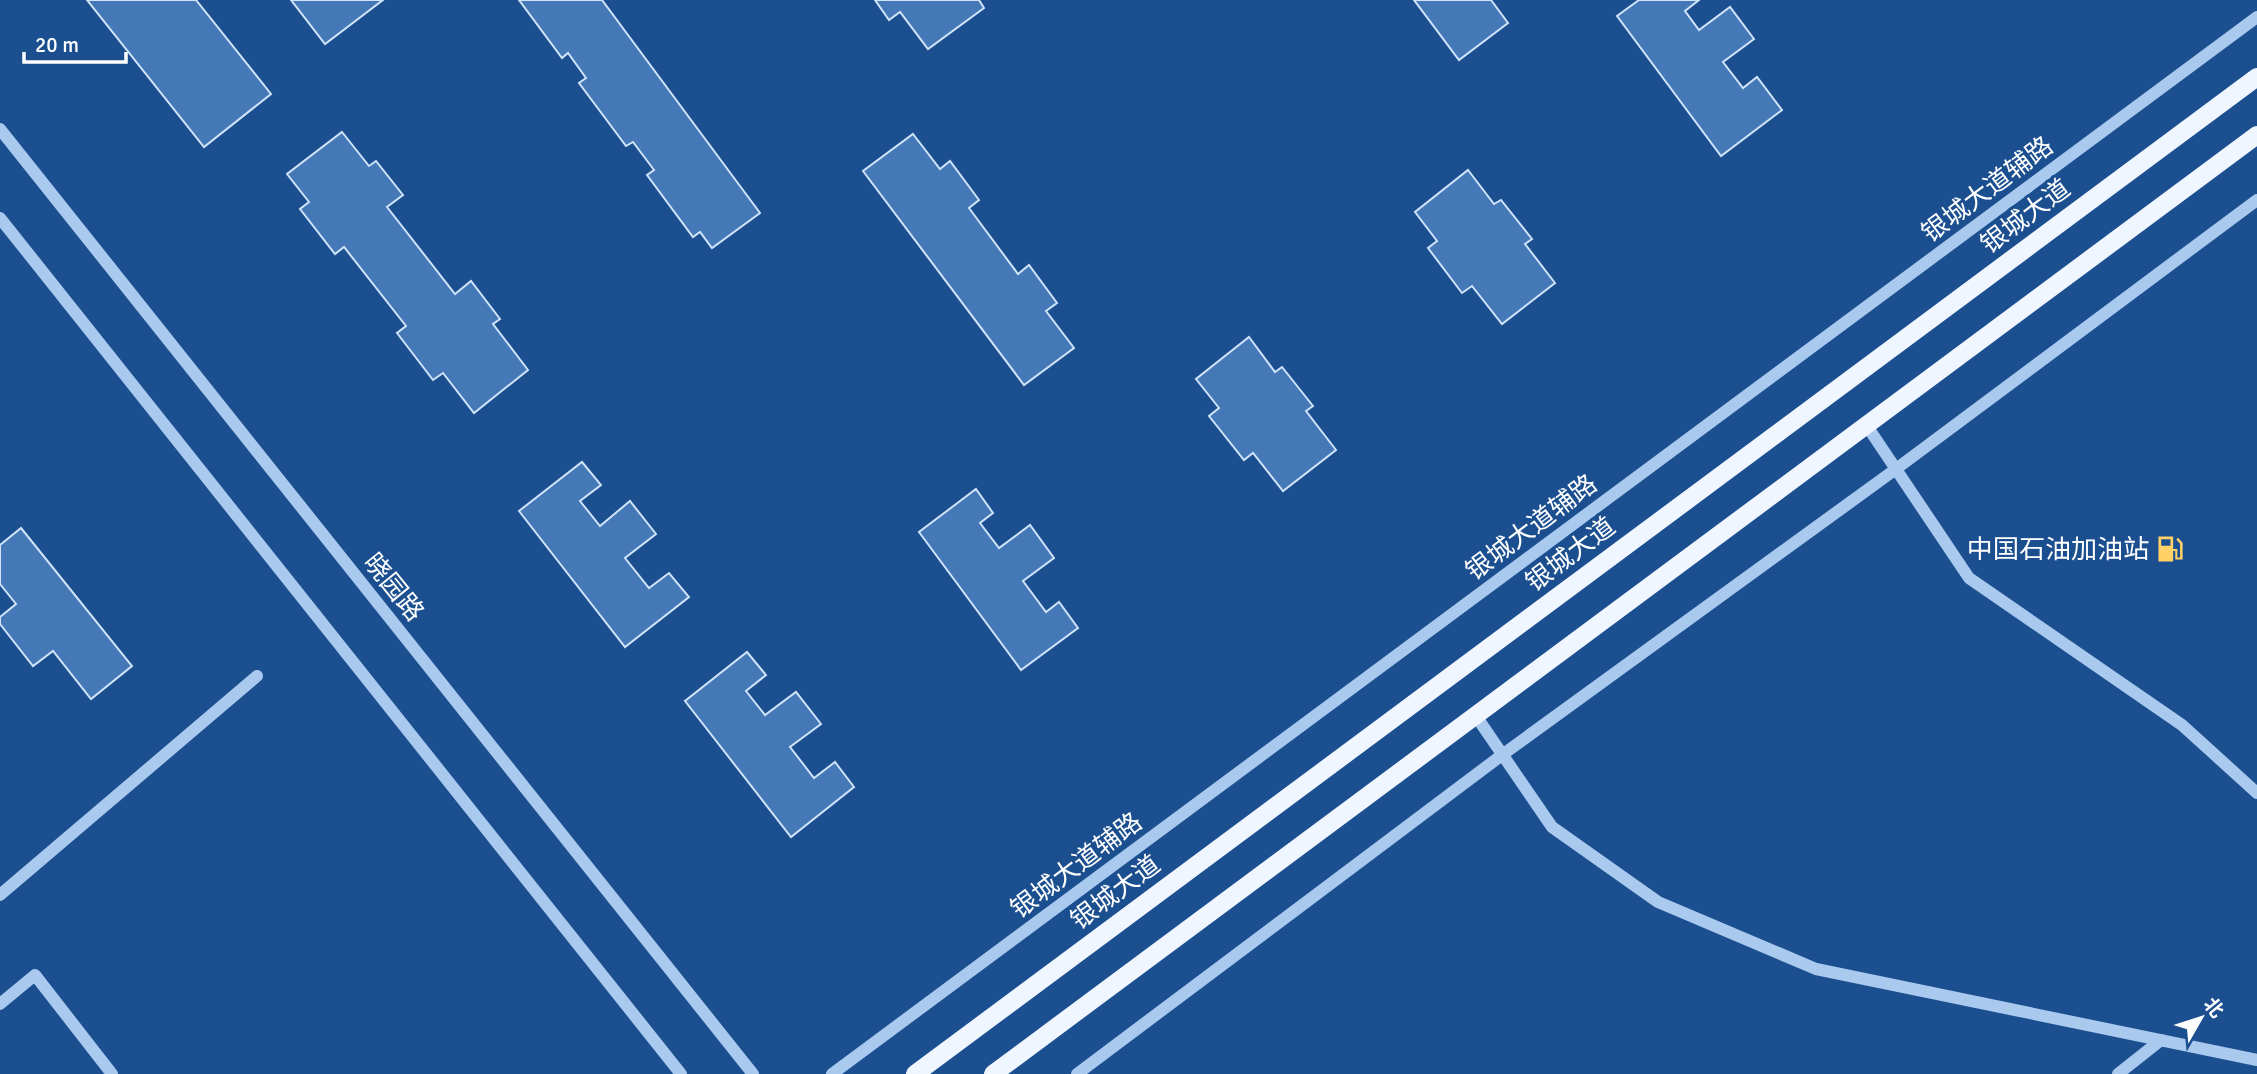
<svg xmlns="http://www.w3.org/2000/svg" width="2257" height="1074" viewBox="0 0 2257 1074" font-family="Signika,'Noto Sans SC',sans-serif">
<rect width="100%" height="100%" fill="#1b4f8f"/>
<!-- building -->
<g fill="#4478b7" stroke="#cfe3fa" stroke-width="2">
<polygon points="87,0 196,0 271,94 204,147"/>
<polygon points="291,0 383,0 325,44"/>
<polygon points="519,0 602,0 760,213 712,248 700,232 693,237 647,175 654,170 633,142 626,146 579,83 586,78 568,53 562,58"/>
<polygon points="875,0 979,0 984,8 928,49 900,12 889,20"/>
<polygon points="1414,0 1491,0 1508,23 1459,60"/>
<polygon points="1639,0 1699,0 1685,11 1699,30 1730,7 1754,39 1723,62 1743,88 1757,77 1782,110 1721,156 1617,16"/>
<polygon points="342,132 369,166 376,161 403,195 387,207 455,294 471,281 500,319 493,324 528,370 474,413 443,373 433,380 397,333 406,326 344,247 335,254 300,209 309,202 287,174"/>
<polygon points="913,134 940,169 950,161 979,200 969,208 1018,274 1029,265 1057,303 1046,311 1074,348 1024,385 863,171"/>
<polygon points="1468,170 1494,204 1501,200 1532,239 1525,244 1555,283 1502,324 1472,286 1462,293 1428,248 1437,241 1415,212"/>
<polygon points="1249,337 1275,372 1282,367 1313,406 1306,411 1336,450 1283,491 1253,453 1244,460 1209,416 1219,408 1196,379"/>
<polygon points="582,462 601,485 580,501 600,526 630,501 656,534 625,558 649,588 669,573 689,597 625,647 519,511"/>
<polygon points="976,489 993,513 980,523 999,548 1030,525 1054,558 1023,581 1046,612 1059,602 1078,628 1021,670 919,532"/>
<polygon points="21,528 132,666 91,699 53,651 33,666 0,624 0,617 16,604 0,584 0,545"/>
<polygon points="747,652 766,675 746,691 765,715 796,692 821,724 790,747 814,778 835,762 854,787 791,837 685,701"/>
</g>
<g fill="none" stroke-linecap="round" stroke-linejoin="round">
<!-- minor -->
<g stroke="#a9c9ee" stroke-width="12">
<polyline points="0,129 753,1074"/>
<polyline points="0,218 681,1074"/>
<polyline points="1867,426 1969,578 2182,725 2257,793"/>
<polyline points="1476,716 1552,827 1658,902 1816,969 2257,1060"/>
<polyline points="0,895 257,676"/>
<polyline points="0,1004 35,975 112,1074"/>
<polyline points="832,1074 2257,17"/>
<polyline points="1077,1074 1502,755 1896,469 2257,200"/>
<polyline points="2118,1074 2161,1040"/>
</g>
<!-- major -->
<g stroke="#f0f6ff" stroke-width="18">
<polyline points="915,1074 2257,77"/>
<polyline points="993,1074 2257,135"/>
</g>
</g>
<!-- icons -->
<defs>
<g id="fuel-bare" transform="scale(2.1)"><path d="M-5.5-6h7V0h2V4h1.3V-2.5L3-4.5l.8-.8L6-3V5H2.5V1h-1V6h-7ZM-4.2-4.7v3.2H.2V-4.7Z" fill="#ffd166" stroke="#1b4f8f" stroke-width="2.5" paint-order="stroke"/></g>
</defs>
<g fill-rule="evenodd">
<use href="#fuel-bare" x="2170" y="549"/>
</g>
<g text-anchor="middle" stroke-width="6" stroke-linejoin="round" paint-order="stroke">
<!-- street labels -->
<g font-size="26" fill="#fff" stroke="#1b4f8f">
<text transform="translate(1987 189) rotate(-37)" y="9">银城大道辅路</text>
<text transform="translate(2025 216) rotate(-37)" y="9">银城大道</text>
<text transform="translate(1531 527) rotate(-37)" y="9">银城大道辅路</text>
<text transform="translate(1570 554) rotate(-37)" y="9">银城大道</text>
<text transform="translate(394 587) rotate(51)" y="9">晓园路</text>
<text transform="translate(1076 865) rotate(-37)" y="9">银城大道辅路</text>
<text transform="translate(1115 892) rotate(-37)" y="9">银城大道</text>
</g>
<!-- poi labels -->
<g font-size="26" fill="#fff" stroke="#1b4f8f" text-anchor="end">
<text x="2149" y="558">中国石油加油站</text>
</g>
</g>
<!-- north arrow -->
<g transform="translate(2201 1018) rotate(51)" stroke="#1b4f8f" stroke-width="5" paint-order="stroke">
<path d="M0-5L12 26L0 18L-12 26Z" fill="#ffffff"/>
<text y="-10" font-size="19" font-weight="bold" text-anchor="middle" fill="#ffffff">北</text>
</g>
<!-- scale -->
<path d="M24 52v10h102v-10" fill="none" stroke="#ffffff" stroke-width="3.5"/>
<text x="35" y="52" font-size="21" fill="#ffffff" stroke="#1b4f8f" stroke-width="5" paint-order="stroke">20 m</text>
</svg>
